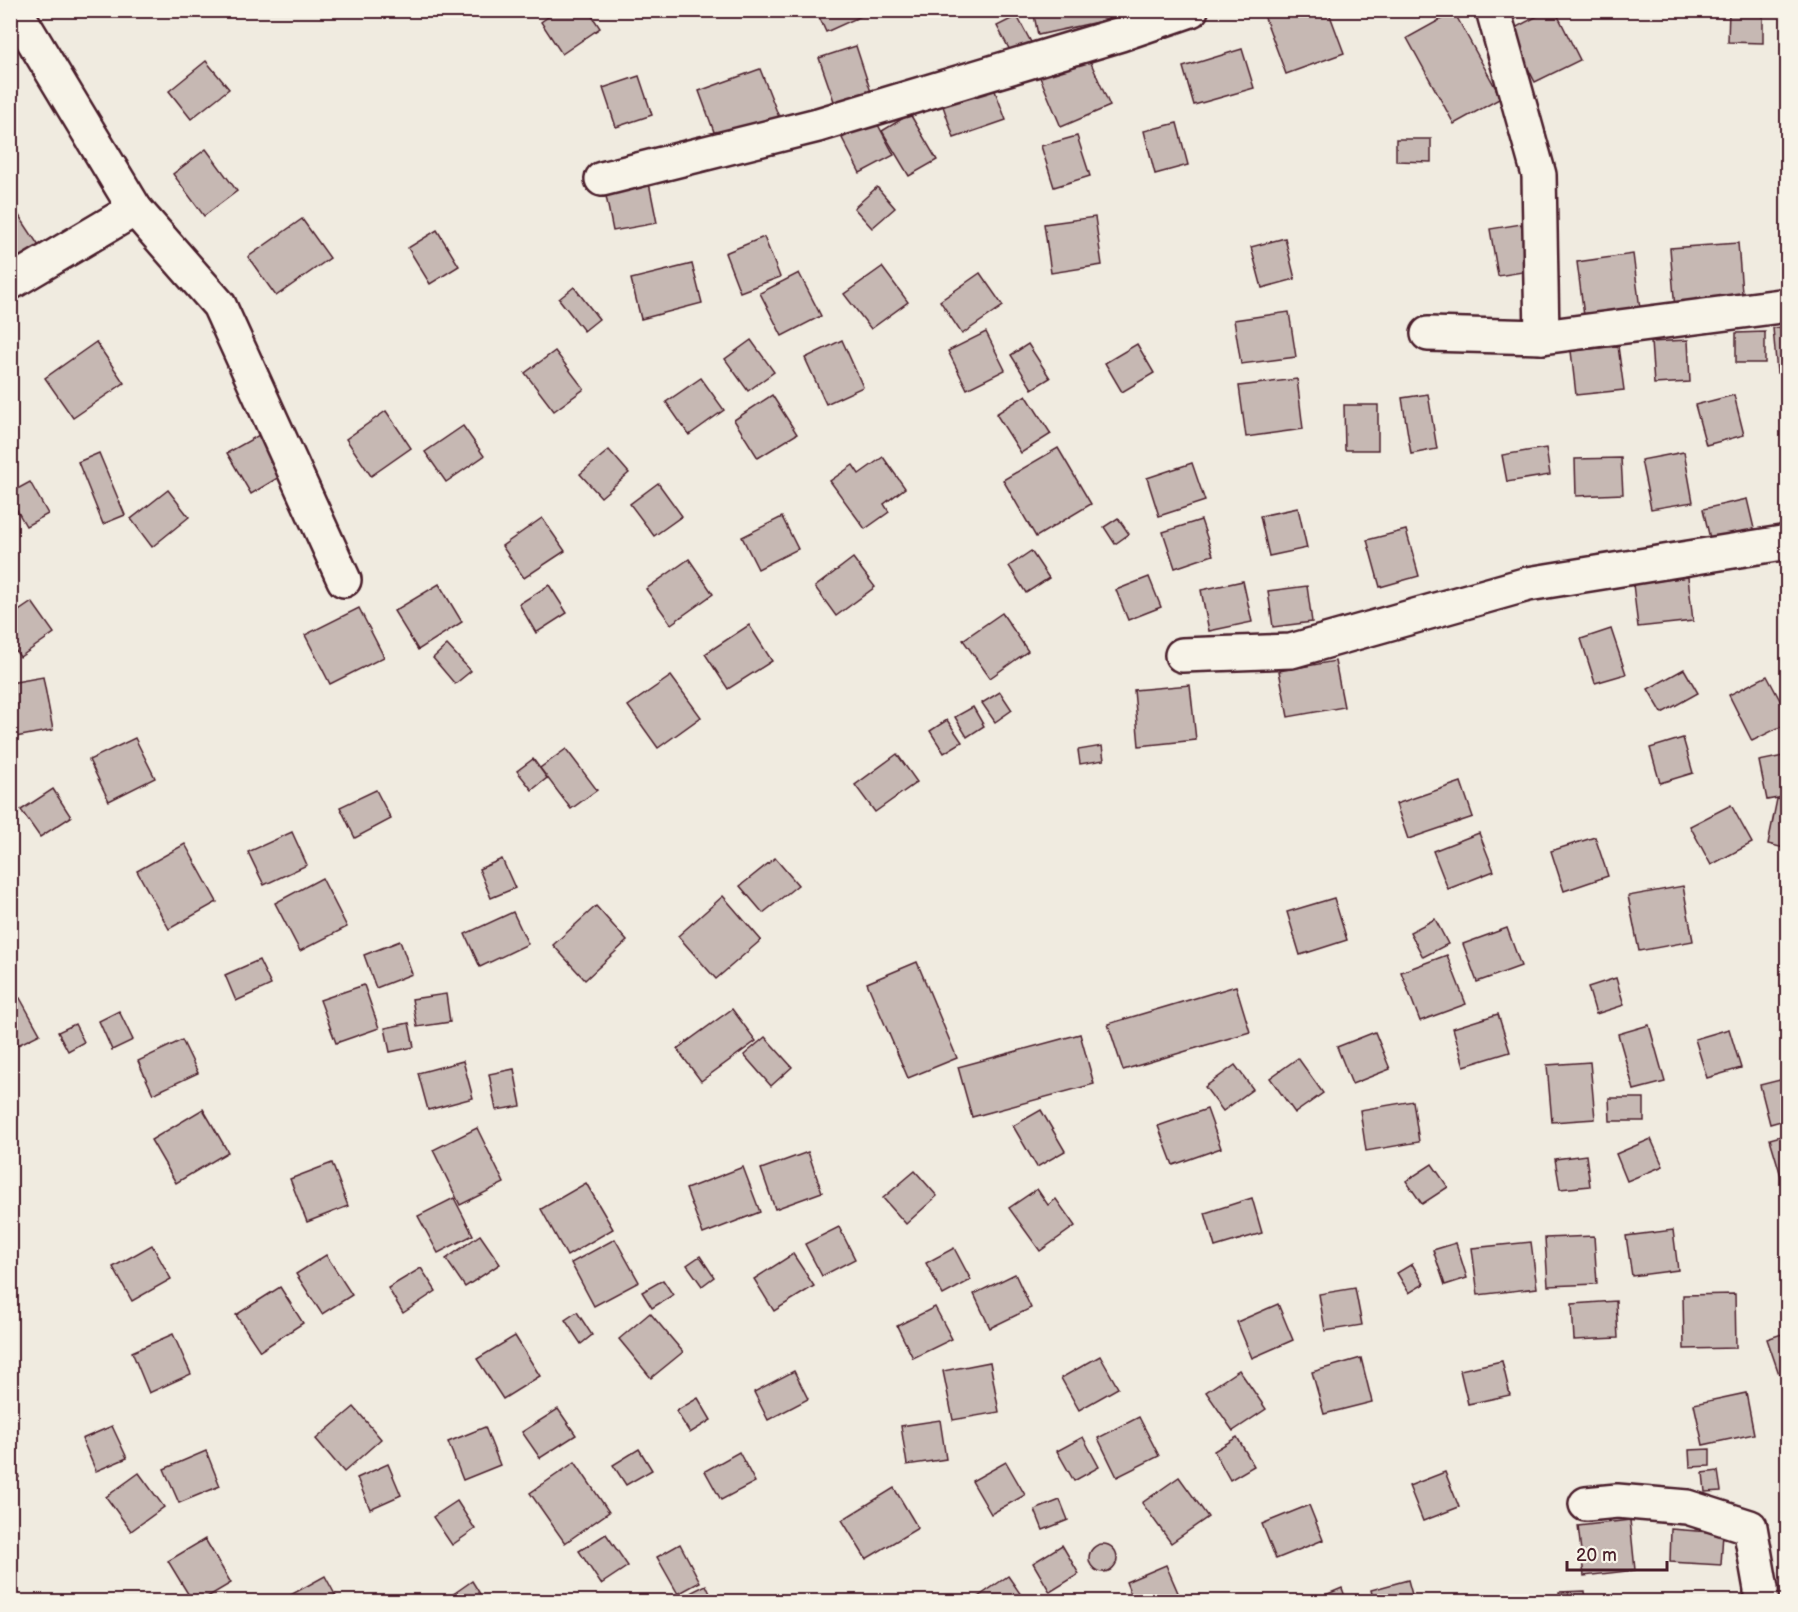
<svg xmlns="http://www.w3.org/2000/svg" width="1798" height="1612" viewBox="0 0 1798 1612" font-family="'Balsamiq Sans',sans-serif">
<rect width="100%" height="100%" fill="#f0ebe0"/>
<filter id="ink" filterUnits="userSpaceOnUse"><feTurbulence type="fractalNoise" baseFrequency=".0167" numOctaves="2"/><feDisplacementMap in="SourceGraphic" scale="12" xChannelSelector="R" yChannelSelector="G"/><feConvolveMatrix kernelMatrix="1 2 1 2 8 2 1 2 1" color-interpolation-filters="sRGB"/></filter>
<g filter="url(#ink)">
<!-- building -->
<g fill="#c6b8b3" stroke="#4a1f2b" stroke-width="1.5">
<polygon points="558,10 588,10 600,28 562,54 541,22"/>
<polygon points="816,10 864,10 866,14 826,32"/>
<polygon points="913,10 935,10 915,17"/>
<polygon points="1033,10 1109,10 1111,19 1038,35"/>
<polygon points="1262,10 1328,10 1344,53 1286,74"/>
<polygon points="1549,10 1555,10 1580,60 1535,82 1509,31"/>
<polygon points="1729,10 1763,10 1763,43 1728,42"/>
<polygon points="1454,12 1501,98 1454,124 1407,38"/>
<polygon points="1017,16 1033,46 1013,56 997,26"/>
<polygon points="856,46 871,92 835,104 819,58"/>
<polygon points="1242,49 1254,88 1194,105 1183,67"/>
<polygon points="1087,54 1110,106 1061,127 1039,75"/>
<polygon points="206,61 229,89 191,119 169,91"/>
<polygon points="760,69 779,117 717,140 699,91"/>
<polygon points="639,76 652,115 616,127 603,88"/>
<polygon points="994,88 1006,120 954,138 943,106"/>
<polygon points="910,114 937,160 909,176 882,131"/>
<polygon points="876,121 894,155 860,173 842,138"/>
<polygon points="1177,123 1188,165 1155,174 1144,131"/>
<polygon points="1077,136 1090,176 1054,187 1041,146"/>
<polygon points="1396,139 1431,139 1431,162 1396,161"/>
<polygon points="206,149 237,191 204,216 173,174"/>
<polygon points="649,183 657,223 613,231 605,191"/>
<polygon points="877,187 895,208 872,228 854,208"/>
<polygon points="10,202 39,246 10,264"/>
<polygon points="1095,217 1102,265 1051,273 1044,224"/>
<polygon points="302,219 330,258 276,296 248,257"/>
<polygon points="1521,224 1529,271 1498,276 1490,229"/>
<polygon points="437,230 459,266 430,284 408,248"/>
<polygon points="764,237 780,277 740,292 725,253"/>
<polygon points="1285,238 1295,279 1262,288 1251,247"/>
<polygon points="1738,243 1743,305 1675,309 1670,248"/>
<polygon points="1633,254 1640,309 1584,316 1577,262"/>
<polygon points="692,264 702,303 641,319 631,279"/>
<polygon points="882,267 908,302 871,329 844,294"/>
<polygon points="799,273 821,316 782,336 760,293"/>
<polygon points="980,273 1003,306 962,334 940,301"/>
<polygon points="574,287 599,319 584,331 559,299"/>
<polygon points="1289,312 1296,357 1241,364 1234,320"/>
<polygon points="1788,327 1788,372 1777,373 1773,328"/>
<polygon points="986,332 1005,370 967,389 948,351"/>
<polygon points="1765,332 1765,363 1736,363 1736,333"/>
<polygon points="751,340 774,372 748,391 725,359"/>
<polygon points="842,340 863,387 826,404 805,358"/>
<polygon points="1688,340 1690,382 1654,384 1651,342"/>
<polygon points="96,342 124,383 73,418 45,378"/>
<polygon points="1028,344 1050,378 1032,389 1011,355"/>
<polygon points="1137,344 1154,373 1122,392 1105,363"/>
<polygon points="1618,346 1624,390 1576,395 1571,351"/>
<polygon points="555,351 584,389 554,411 525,373"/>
<polygon points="701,378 724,410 689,435 666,402"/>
<polygon points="1297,379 1303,429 1246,437 1239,386"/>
<polygon points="1428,394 1437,449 1411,454 1402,398"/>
<polygon points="772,395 797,434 758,458 734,420"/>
<polygon points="1026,395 1051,434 1021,453 996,414"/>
<polygon points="1734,395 1744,435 1706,445 1695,405"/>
<polygon points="1344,405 1378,405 1378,450 1345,450"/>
<polygon points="386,411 411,448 371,476 346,439"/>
<polygon points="463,426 484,456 446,482 425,452"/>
<polygon points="259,435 281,476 251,494 227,453"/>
<polygon points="1058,448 1091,504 1036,537 1003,480"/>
<polygon points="1546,448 1550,475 1507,482 1502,455"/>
<polygon points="609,450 629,473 601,497 580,474"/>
<polygon points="1684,452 1693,502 1651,509 1641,460"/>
<polygon points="99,453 125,515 103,524 78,462"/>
<polygon points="883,457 905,488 884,504 889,512 865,529 830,481 853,465 859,474"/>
<polygon points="1621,458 1623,494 1576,496 1575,459"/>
<polygon points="1192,463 1205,501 1159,516 1147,478"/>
<polygon points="30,482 48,514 26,526 10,498 10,493"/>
<polygon points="658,483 682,516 654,536 630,504"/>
<polygon points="168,490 189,517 152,547 131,519"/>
<polygon points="1747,499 1756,537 1712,547 1703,509"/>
<polygon points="1298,508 1307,548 1269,556 1260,516"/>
<polygon points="782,517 798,549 758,569 742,537"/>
<polygon points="542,518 565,551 524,578 502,546"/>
<polygon points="1118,518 1129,534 1115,544 1104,527"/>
<polygon points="1201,520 1213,555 1175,568 1163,532"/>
<polygon points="1406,530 1419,576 1380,587 1367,540"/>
<polygon points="1031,551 1049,578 1026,593 1009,566"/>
<polygon points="853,558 875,587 836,616 815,587"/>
<polygon points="689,559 713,594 671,624 646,589"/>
<polygon points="1149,577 1161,607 1128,620 1116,590"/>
<polygon points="1688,577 1693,621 1638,627 1633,584"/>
<polygon points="1243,581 1252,622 1209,631 1201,590"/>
<polygon points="439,584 462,622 418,650 394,611"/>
<polygon points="549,585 567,613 536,633 519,604"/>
<polygon points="1307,586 1312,622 1273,627 1268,591"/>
<polygon points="32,602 54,633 20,657 10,643 10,617"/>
<polygon points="359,608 384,657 330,684 305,635"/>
<polygon points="1002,613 1028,651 990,678 963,640"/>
<polygon points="749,625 772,661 728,689 705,654"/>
<polygon points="1611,629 1626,674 1595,683 1581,639"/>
<polygon points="447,645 471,671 455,684 433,658"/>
<polygon points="1335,661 1344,707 1288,717 1279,671"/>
<polygon points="1684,669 1698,693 1662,713 1648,689"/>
<polygon points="671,676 701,717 658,748 628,706"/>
<polygon points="1767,676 1788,715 1788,723 1752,741 1729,695"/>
<polygon points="43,677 53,730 10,738 10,683"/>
<polygon points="1190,685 1196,740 1139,746 1134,690"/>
<polygon points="1000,692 1012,710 995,722 982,703"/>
<polygon points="973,707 984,726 967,737 955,717"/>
<polygon points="947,720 962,742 944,753 930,731"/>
<polygon points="135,738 155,778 109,801 89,760"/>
<polygon points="1683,738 1693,773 1660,783 1650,748"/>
<polygon points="1102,746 1104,760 1080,764 1078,750"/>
<polygon points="566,749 597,790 571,809 540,768"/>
<polygon points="897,754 917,782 875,812 855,785"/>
<polygon points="1788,755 1788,796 1767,800 1759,761"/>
<polygon points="533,759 547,778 532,790 517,771"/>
<polygon points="1461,782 1473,817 1408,839 1396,804"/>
<polygon points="53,789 71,817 40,837 21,810"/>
<polygon points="376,790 391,819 355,838 340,807"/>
<polygon points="1777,799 1788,801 1788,849 1768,844"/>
<polygon points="1731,805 1752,843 1711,865 1690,826"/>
<polygon points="292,832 307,865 264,885 248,852"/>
<polygon points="1479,833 1494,871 1448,889 1433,851"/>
<polygon points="1595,837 1608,876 1564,891 1551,851"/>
<polygon points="185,844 217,902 169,929 137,871"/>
<polygon points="775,858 798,885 763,913 740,886"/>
<polygon points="502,859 515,888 491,898 479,869"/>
<polygon points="322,878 347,927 300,951 275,903"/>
<polygon points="1683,886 1693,941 1639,951 1628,896"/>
<polygon points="723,896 761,940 716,979 678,936"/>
<polygon points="1334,898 1347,940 1300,955 1287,912"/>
<polygon points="596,906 627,941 585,980 553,945"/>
<polygon points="513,912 528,944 480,967 465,934"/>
<polygon points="1435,919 1448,944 1423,957 1410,932"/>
<polygon points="1507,928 1521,966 1477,982 1463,944"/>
<polygon points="400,941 412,974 376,988 364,955"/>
<polygon points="1447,955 1466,1004 1420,1021 1401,972"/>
<polygon points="259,960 271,985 236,1001 225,975"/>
<polygon points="917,962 957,1058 908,1078 867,983"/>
<polygon points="1616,978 1624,1005 1596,1014 1588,987"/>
<polygon points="364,985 379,1028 336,1043 320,1000"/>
<polygon points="1236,986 1250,1032 1123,1070 1108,1024"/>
<polygon points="446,994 450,1022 417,1027 412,999"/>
<polygon points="20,998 40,1034 10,1049 10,1003"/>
<polygon points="732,1009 756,1041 701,1081 677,1049"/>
<polygon points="119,1011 133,1040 112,1050 99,1021"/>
<polygon points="1498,1014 1510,1052 1464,1066 1453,1028"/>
<polygon points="409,1023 414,1047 390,1052 385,1028"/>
<polygon points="75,1024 84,1042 68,1051 58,1032"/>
<polygon points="1649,1025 1665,1082 1634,1090 1618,1034"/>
<polygon points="1729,1029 1741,1068 1707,1078 1695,1039"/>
<polygon points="1375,1032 1390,1069 1352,1084 1337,1047"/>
<polygon points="1080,1034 1094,1084 972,1117 958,1067"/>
<polygon points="765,1037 792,1067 771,1086 744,1055"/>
<polygon points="182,1040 198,1073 153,1094 138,1061"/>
<polygon points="1298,1058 1323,1093 1295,1113 1270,1078"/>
<polygon points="463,1061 473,1098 428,1110 418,1073"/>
<polygon points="1590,1062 1595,1119 1552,1122 1547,1065"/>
<polygon points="1235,1065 1253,1089 1223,1111 1205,1087"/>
<polygon points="514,1069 521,1106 496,1110 489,1074"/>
<polygon points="1788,1078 1788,1119 1770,1124 1760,1085"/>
<polygon points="1609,1098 1644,1098 1644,1121 1610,1121"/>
<polygon points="1413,1101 1419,1142 1366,1151 1360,1110"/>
<polygon points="203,1109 228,1152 176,1183 151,1140"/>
<polygon points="1207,1109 1221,1148 1173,1165 1158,1126"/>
<polygon points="1041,1110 1065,1151 1037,1167 1013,1126"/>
<polygon points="477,1128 504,1183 460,1205 433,1150"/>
<polygon points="1788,1134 1788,1175 1781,1176 1770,1139"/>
<polygon points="1651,1139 1663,1166 1627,1181 1616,1154"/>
<polygon points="808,1152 822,1192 775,1209 761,1169"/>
<polygon points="1586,1155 1590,1186 1560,1189 1555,1159"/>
<polygon points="332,1163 348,1206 307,1222 290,1179"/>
<polygon points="1432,1164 1448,1187 1422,1204 1406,1181"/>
<polygon points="743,1167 760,1212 703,1234 686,1189"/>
<polygon points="915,1171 937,1196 906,1224 883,1198"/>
<polygon points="586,1183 613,1229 567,1256 541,1209"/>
<polygon points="1037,1189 1048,1205 1056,1199 1075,1226 1040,1251 1009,1208"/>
<polygon points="454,1198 473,1235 438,1253 418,1216"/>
<polygon points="1252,1198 1262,1233 1215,1247 1205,1213"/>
<polygon points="839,1227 855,1259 822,1276 805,1244"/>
<polygon points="1673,1230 1678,1270 1632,1276 1626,1236"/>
<polygon points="480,1235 500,1264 465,1287 446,1259"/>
<polygon points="1594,1236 1597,1284 1548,1286 1545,1238"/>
<polygon points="615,1239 639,1282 594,1306 571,1263"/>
<polygon points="1531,1242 1537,1288 1478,1295 1472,1248"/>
<polygon points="1456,1243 1467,1278 1445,1285 1433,1250"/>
<polygon points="152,1245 171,1279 132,1301 113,1267"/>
<polygon points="954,1248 971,1280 943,1295 926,1263"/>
<polygon points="793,1254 814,1286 774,1311 754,1279"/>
<polygon points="326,1255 352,1295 322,1314 296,1274"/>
<polygon points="700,1256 714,1277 702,1286 687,1265"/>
<polygon points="1412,1264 1424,1284 1409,1293 1397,1273"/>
<polygon points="421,1268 436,1291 403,1313 388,1288"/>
<polygon points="1015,1274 1031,1308 990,1328 974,1294"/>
<polygon points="663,1280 673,1295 652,1308 642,1292"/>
<polygon points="280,1287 303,1323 260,1351 236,1315"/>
<polygon points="1355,1288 1362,1325 1325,1331 1319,1294"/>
<polygon points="1735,1294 1736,1348 1684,1349 1683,1295"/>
<polygon points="1616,1301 1618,1338 1574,1340 1572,1304"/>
<polygon points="1278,1304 1293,1340 1252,1358 1237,1322"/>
<polygon points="935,1307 952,1339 913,1358 897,1326"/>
<polygon points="577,1312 592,1335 581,1344 565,1320"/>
<polygon points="650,1313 683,1352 651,1378 619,1339"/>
<polygon points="1788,1332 1788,1371 1779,1374 1767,1339"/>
<polygon points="173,1334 191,1374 149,1393 132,1352"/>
<polygon points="515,1336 540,1376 503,1399 477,1359"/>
<polygon points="1100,1356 1118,1388 1079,1410 1061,1378"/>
<polygon points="1361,1358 1372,1402 1324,1414 1312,1372"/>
<polygon points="1502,1361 1510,1395 1468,1404 1460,1370"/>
<polygon points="990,1362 999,1412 953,1420 943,1371"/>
<polygon points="1239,1370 1266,1409 1233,1431 1206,1392"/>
<polygon points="794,1371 808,1399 768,1420 754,1392"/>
<polygon points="1746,1393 1754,1434 1703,1445 1694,1404"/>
<polygon points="698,1398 711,1420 690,1433 676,1411"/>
<polygon points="354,1407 381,1439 344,1472 316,1439"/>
<polygon points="558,1409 576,1435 540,1458 522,1432"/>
<polygon points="1139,1417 1159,1456 1117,1477 1098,1438"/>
<polygon points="940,1420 946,1459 907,1465 901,1426"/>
<polygon points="112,1426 127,1458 96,1471 82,1439"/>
<polygon points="485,1427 500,1465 463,1480 448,1442"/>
<polygon points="1083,1437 1099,1467 1074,1481 1057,1451"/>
<polygon points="1237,1437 1254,1466 1230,1480 1214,1451"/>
<polygon points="639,1449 652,1470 626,1485 613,1465"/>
<polygon points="1710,1449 1710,1466 1690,1467 1689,1450"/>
<polygon points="206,1451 220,1486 179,1503 164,1469"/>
<polygon points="739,1452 755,1482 721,1500 705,1471"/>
<polygon points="575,1462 609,1512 565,1543 530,1493"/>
<polygon points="1006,1462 1025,1495 991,1514 972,1481"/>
<polygon points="10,1464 19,1477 10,1483"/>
<polygon points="388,1464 401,1495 370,1509 357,1478"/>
<polygon points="1718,1471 1721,1491 1705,1492 1703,1473"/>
<polygon points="1445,1472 1459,1507 1423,1521 1409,1486"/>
<polygon points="139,1473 164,1507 131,1531 106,1497"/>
<polygon points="1179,1477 1208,1517 1171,1543 1142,1503"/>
<polygon points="894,1488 918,1528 866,1559 842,1520"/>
<polygon points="1060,1500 1068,1520 1043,1530 1035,1510"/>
<polygon points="457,1501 475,1529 452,1545 433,1517"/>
<polygon points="1309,1505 1323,1540 1276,1559 1262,1524"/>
<polygon points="1630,1520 1635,1570 1584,1576 1578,1526"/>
<polygon points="1671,1529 1723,1533 1721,1565 1670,1562"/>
<polygon points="606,1534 628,1566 601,1584 579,1551"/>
<polygon points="205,1539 231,1583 199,1602 193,1602 168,1561"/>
<circle cx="1103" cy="1558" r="14"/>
<polygon points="680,1544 700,1582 678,1594 657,1557"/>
<polygon points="1062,1545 1079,1574 1050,1592 1033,1563"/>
<polygon points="1166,1565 1179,1595 1165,1602 1134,1602 1126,1582"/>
<polygon points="325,1576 339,1602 287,1602 285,1598"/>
<polygon points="1008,1576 1026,1602 981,1602 978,1597"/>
<polygon points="1408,1580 1414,1602 1374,1602 1371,1590"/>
<polygon points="472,1581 485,1602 442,1602"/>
<polygon points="706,1585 714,1602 697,1602 692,1592"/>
<polygon points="1342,1588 1347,1602 1309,1602"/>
<polygon points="1585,1591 1586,1602 1560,1602 1559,1592"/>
</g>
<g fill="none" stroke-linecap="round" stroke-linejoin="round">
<!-- minor casing -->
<g stroke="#4a1f2b" stroke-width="38">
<g id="minor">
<polyline points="15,10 135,209 219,305 344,580"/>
<polyline points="1493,10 1539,175 1542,337"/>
<polyline points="602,179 818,125 1121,34 1191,10"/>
<polyline points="10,283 135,209"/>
<polyline points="1428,334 1542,337 1788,305"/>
<polyline points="1182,655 1291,651 1528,584 1788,542"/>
<polyline points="1586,1504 1617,1501 1687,1507 1750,1527 1761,1589 1761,1602"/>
</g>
</g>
<!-- minor -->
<use href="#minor" stroke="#f7f3e8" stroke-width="33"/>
</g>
</g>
<!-- margin -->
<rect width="1798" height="1612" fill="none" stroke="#f7f3e8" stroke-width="36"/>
<rect x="18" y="18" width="1762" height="1576" fill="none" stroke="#4a1f2b" stroke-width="2" filter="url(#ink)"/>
<!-- scale -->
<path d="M1567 1561v9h100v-9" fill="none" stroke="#4a1f2b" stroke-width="3"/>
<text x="1576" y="1561" font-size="18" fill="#4a1f2b" stroke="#f7f3e8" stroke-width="4.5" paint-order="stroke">20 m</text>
</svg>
